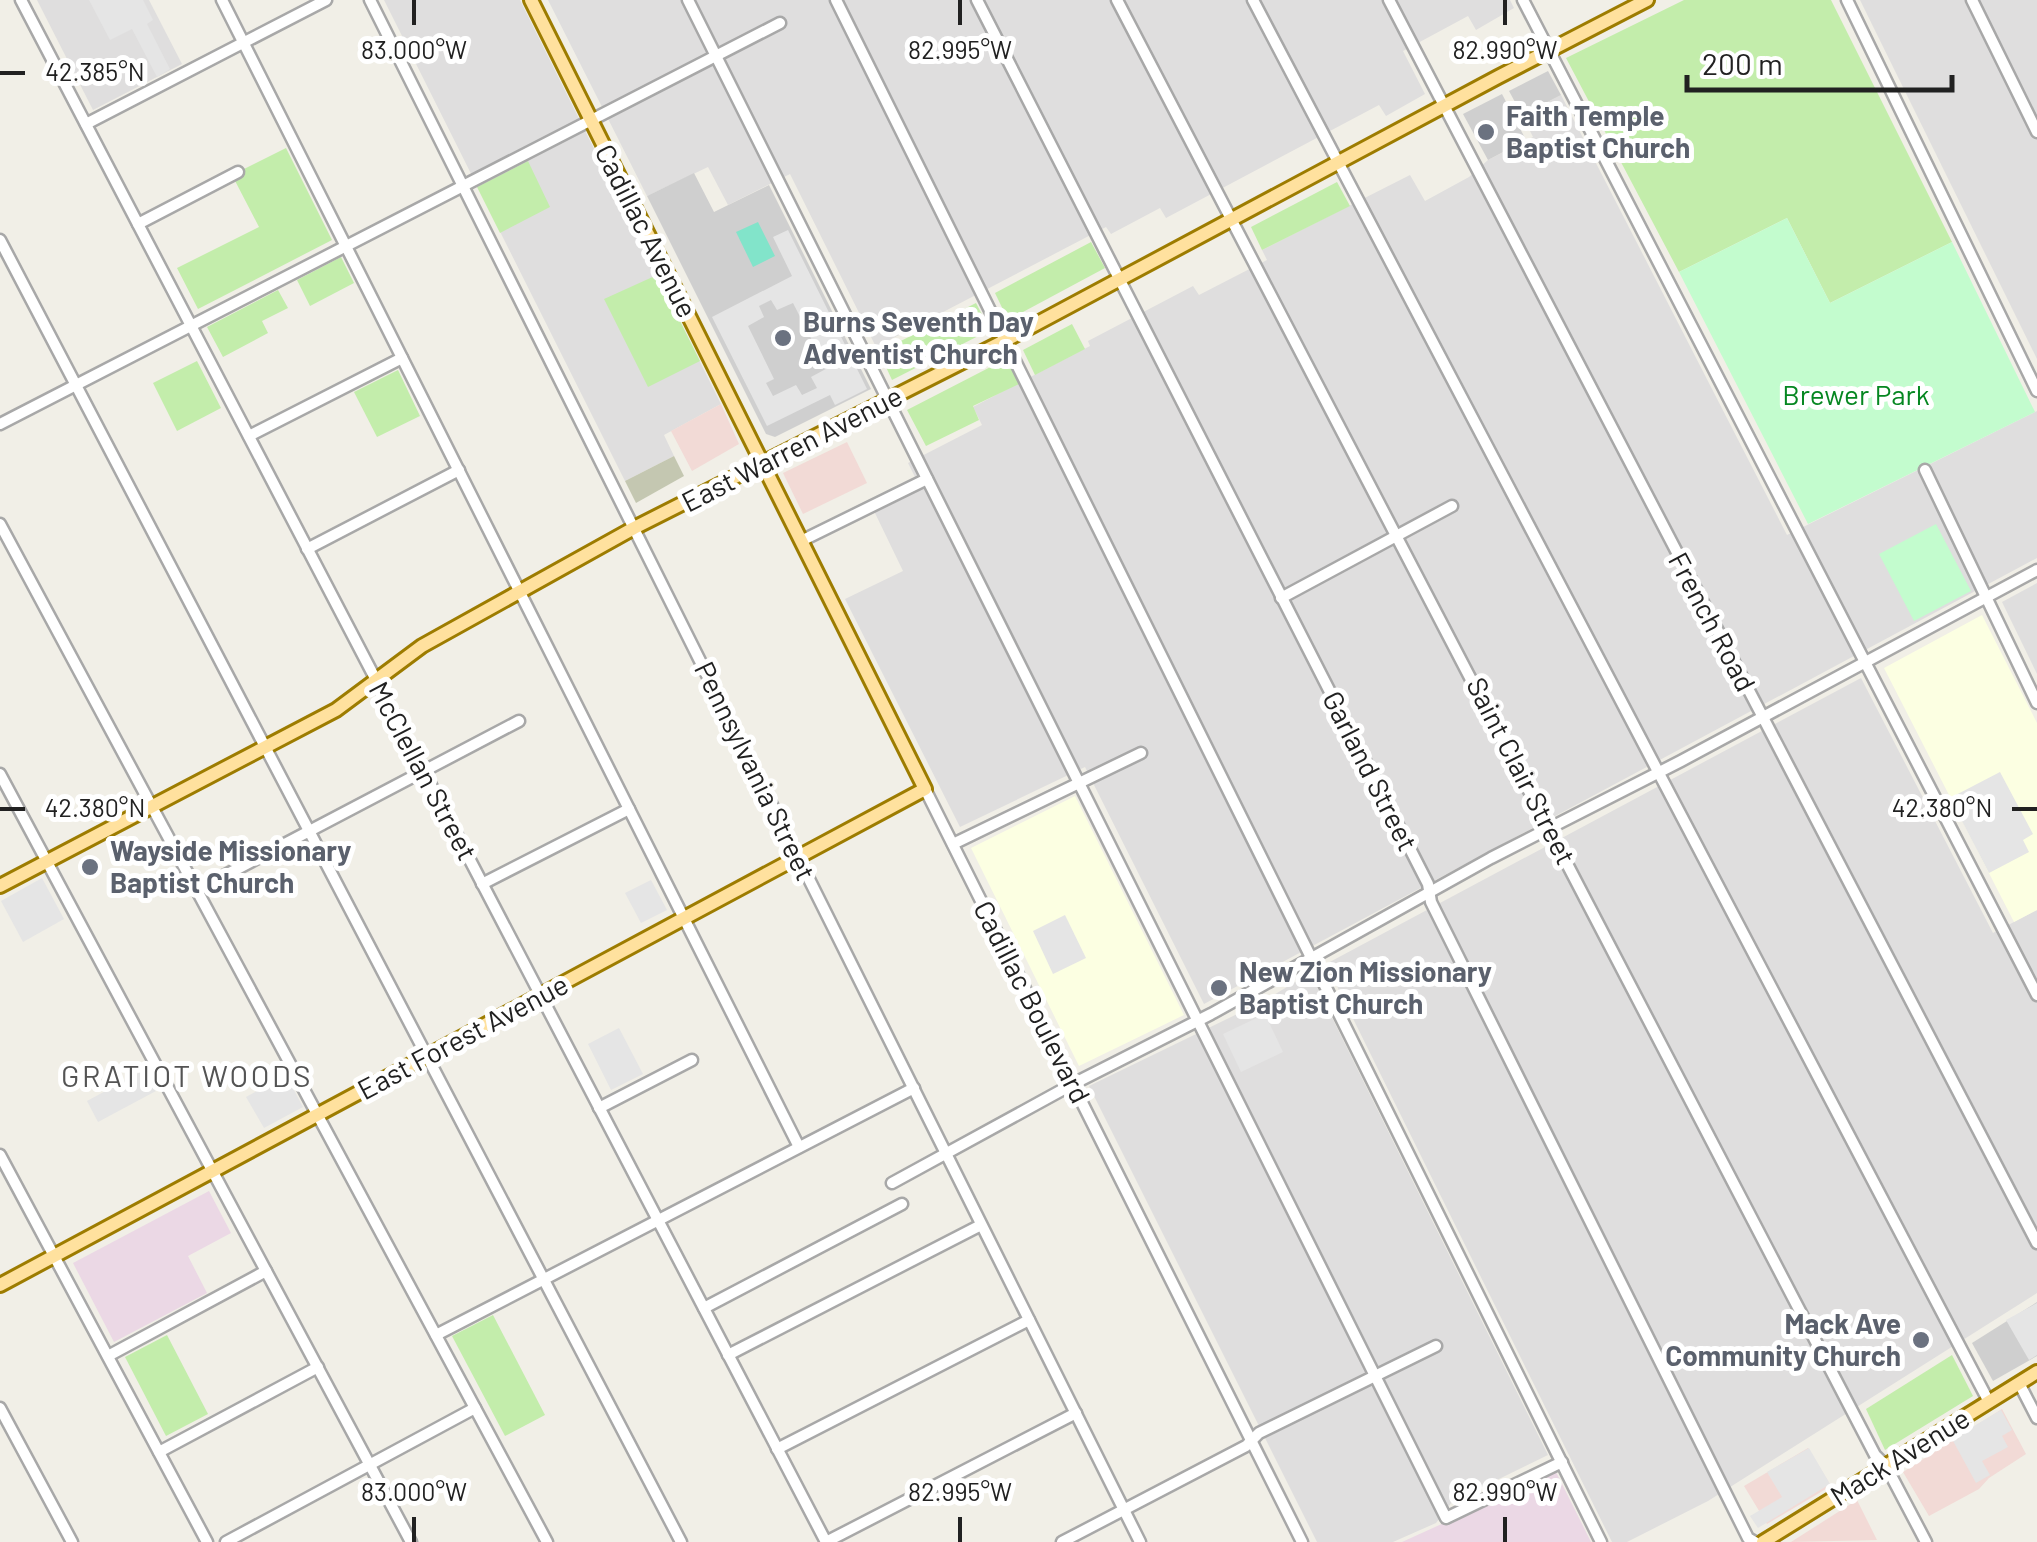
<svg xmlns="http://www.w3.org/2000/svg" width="2037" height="1542" viewBox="0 0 2037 1542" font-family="Barlow,sans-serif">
<rect width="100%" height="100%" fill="#f1efe7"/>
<!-- residential -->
<g fill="#dfdede">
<polygon points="37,0 149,0 182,64 93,110"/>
<polygon points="384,0 520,0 721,404 664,435 674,456 625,481"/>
<polygon points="548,0 1510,0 1514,8 1476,30 1468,16 1403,51 1425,94 1386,116 1379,105 1166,218 1160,208 1111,234 1106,227 876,347 790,174 728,205 708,167 647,196"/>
<polygon points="1860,0 2037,0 2037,359"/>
<polygon points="1561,95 1787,535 2037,411 2037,558 1204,1004 1085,767 960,827 845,599 903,571 874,511 920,487 908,463 982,425 973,407 1090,346 1088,341 1193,286 1199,295 1267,260 1262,250 1410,175 1425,201 1469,177 1488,160 1533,137 1522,115"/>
<polygon points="2037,583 2037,674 2002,602"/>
<polygon points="1861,678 1993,933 2037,910 2037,1293 1708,1501 1627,1542 1612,1542 1326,964"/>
<polygon points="1310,973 1548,1455 1452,1502 1436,1523 1393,1542 1317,1542 1089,1086 1262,1002"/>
</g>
<!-- commercial -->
<g fill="#f2dad6">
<polygon points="721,404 739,444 692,471 671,431"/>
<polygon points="847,442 867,483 803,514 783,473"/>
<polygon points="2002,1409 2026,1454 1989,1478 1979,1489 1929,1516 1903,1472"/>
<polygon points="1808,1448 1831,1486 1767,1524 1744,1486"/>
<polygon points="1857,1500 1877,1540 1791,1542"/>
</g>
<!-- industrial -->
<g fill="#ebd8e5">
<polygon points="209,1191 231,1233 188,1256 207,1293 114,1342 73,1263"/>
<polygon points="1556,1472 1591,1542 1402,1542"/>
</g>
<!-- education -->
<g fill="#fcffe2">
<polygon points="1982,615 2037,723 2037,910 2014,922 1884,668"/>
<polygon points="1075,796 1184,1015 1079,1066 971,848"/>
</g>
<!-- religious -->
<g fill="#cfcfcf">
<polygon points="1548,71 1561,95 1522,115 1509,91"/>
<polygon points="1502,94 1526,140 1488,160 1463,114"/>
<polygon points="694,173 714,212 769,185 871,389 775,437 766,434 647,196"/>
<polygon points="2037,1302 2037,1356 1993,1381 1972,1343"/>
</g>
<!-- construction -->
<polygon fill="#c4c7b1" points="674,456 684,476 636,503 625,481"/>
<!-- grass -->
<g fill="#c3edab">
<polygon points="1684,0 1831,0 1952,242 1830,303 1787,218 1679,272 1566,58"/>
<polygon points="286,148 332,240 198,309 177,268 259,227 232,175"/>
<polygon points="528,161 550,207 500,233 477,187"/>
<polygon points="1337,182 1350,206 1262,250 1251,227"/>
<polygon points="1091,242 1105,268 1008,320 995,293"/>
<polygon points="341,257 354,283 310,306 297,280"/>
<polygon points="657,275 700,361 648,387 604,299"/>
<polygon points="278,290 288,308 262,321 268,333 223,357 207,327"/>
<polygon points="976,303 990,330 892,380 879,352"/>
<polygon points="1072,324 1085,349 1035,375 1023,350"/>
<polygon points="1006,359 1019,384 973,406 979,420 926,446 907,410"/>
<polygon points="197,361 221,408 177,431 153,383"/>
<polygon points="398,370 420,416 377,437 354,392"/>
<polygon points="493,1315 545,1415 505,1436 452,1336"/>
<polygon points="167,1335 208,1414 166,1436 125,1357"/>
<polygon points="1952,1355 1973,1396 1885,1450 1866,1409"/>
</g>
<!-- park -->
<g fill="#c3fcce">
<polygon points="1787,218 1830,303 1952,242 2035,412 1808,524 1679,272"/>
<polygon points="1936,524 1971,591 1914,621 1879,554"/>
</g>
<!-- pitch -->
<polygon fill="#82e4ca" points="758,222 775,256 753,267 736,232"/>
<!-- parking -->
<g fill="#e5e5e5" fill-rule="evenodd">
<polygon points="89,0 143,0 153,20 147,24 170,69 157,77 132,29 110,40"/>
<path d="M788 230 867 389 835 405 830 395 767 426 712 317 792 276 773 237ZM771 300 777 310 793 303 820 356 828 352 835 364 811 377 817 388 802 395 796 385 773 396 766 383 774 379 748 326 764 317 759 306Z"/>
<polygon points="2000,772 2033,834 2023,840 2029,852 1989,873 1950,798"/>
<polygon points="42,878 64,919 23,942 1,901"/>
<polygon points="651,880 667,910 641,923 625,893"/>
<polygon points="1065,915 1086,958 1053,974 1033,931"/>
<polygon points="1265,1014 1283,1052 1241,1072 1223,1034"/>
<polygon points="619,1028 643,1074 611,1090 588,1044"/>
<polygon points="144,1070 156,1091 98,1122 87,1101"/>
<polygon points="286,1075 303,1107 264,1128 246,1097"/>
<polygon points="2037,1303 2037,1355 2029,1360 2006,1320"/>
<polygon points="2001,1410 2012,1430 2002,1436 2008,1447 1982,1461 1990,1475 1976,1483 1952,1439"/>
<polygon points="1809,1448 1830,1484 1758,1528 1750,1516 1782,1497 1767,1472"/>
</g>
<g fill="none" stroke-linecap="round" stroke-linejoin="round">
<!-- minor casing -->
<g stroke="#a8a8a8" stroke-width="15">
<g id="minor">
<polyline points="21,0 826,1542"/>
<polyline points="222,0 799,1147"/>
<polyline points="370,0 1140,1542"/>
<polyline points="688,0 1446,1518 1562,1462"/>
<polyline points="836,0 1601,1542"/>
<polyline points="977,0 1428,884 1431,902 1748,1538 1755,1542"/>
<polyline points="1117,0 1875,1455 1886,1466 1926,1542"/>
<polyline points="1253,0 1989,1402"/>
<polyline points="1389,0 2037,1243"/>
<polyline points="1523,0 2037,995"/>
<polyline points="1847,0 2037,391"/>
<polyline points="1972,0 2037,132"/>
<polyline points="86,124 326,0"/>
<polyline points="138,224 238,172"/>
<polyline points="0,240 681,1542"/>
<polyline points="0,424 780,23"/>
<polyline points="249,436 402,358"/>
<polyline points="1925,470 2037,703"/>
<polyline points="0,524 547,1542"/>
<polyline points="801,541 927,479"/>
<polyline points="307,549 459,470"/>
<polyline points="1281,598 1452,506"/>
<polyline points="0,774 411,1542"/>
<polyline points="925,789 1302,1542"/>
<polyline points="953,844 1141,753"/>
<polyline points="482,884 629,809"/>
<polyline points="197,890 519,721"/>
<polyline points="599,1108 692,1060"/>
<polyline points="0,1155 207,1542"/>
<polyline points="892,1183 1073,1084 1211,1014 1491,858 1681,761 2037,570"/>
<polyline points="704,1308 902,1204"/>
<polyline points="436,1335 914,1088"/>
<polyline points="728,1355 981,1225"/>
<polyline points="108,1356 266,1271"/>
<polyline points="2019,1383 2037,1418"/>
<polyline points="0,1408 72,1542"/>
<polyline points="777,1449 1029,1320"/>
<polyline points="159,1452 318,1367"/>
<polyline points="226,1542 475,1408"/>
<polyline points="826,1542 1076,1413"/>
<polyline points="1062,1542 1246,1446 1259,1433 1436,1346"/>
</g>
</g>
<!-- major casing -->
<g stroke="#9d7c00" stroke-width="18">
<g id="major">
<polyline points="0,886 336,710 422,646 634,528 1006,340 1498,77 1647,0"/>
<polyline points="0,1285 925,789 531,0"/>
<polyline points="1763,1542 2037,1372"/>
</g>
</g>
<!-- minor -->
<use href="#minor" stroke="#fff" stroke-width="10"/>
<!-- major -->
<use href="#major" stroke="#ffe19e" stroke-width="12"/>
</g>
<!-- ticks -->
<path fill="none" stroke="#212121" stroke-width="4" d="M414 0V25M960 0V25M1505 0V25M0 73H25M0 809H25M2012 809H2037M414 1517V1542M960 1517V1542M1505 1517V1542"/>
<!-- markers -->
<g fill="#6b7280" stroke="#fff" stroke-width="4">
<circle cx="1486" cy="132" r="10"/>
<circle cx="783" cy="338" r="10"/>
<circle cx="90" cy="867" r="10"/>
<circle cx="1219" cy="988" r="10"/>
<circle cx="1921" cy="1340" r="10"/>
</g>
<g text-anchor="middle" stroke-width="10" stroke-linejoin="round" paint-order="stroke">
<!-- worship labels -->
<g font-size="28" font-weight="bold" fill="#5b616d" stroke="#fff" text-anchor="start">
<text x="1506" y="126">Faith Temple<tspan x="1506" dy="32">Baptist Church</tspan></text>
<text x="803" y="332">Burns Seventh Day<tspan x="803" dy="32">Adventist Church</tspan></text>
<text x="110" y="861">Wayside Missionary<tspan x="110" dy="32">Baptist Church</tspan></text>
<text x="1239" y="982">New Zion Missionary<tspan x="1239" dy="32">Baptist Church</tspan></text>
<text x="1901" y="1334" text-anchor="end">Mack Ave<tspan x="1901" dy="32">Community Church</tspan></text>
</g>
<!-- street labels -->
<g font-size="28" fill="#212121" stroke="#fff">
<text transform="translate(646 231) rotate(63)" y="10">Cadillac Avenue</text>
<text transform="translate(792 449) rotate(-27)" y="10">East Warren Avenue</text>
<text transform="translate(1712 622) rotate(62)" y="10">French Road</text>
<text transform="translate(423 771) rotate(62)" y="10">McClellan Street</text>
<text transform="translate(755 771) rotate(64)" y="10">Pennsylvania Street</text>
<text transform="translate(1370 771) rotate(63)" y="10">Garland Street</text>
<text transform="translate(1521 771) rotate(63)" y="10">Saint Clair Street</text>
<text transform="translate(1032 1002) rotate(63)" y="10">Cadillac Boulevard</text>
<text transform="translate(463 1037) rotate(-28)" y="10">East Forest Avenue</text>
<text transform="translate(1900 1457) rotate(-32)" y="10">Mack Avenue</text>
</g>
<!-- park labels -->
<g font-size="28" fill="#068721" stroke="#fff">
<text x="1856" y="405">Brewer Park</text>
</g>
<!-- neighbourhood labels -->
<g font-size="30" letter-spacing="2.5" fill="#545454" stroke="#fff">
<text x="187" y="1087">GRATIOT WOODS</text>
</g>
</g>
<g font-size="25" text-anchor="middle" fill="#212121" stroke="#fff" stroke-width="10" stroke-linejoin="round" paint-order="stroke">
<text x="414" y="59">83.000°W</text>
<text x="960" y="59">82.995°W</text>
<text x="1505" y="59">82.990°W</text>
<text x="95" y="81">42.385°N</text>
<text x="95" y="817">42.380°N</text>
<text x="1942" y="817">42.380°N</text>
<text x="414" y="1501">83.000°W</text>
<text x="960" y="1501">82.995°W</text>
<text x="1505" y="1501">82.990°W</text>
</g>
<!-- scale -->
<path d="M1687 75v15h265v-15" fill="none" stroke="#212121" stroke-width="5"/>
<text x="1702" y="75" font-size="30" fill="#212121" stroke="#ffffff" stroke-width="8" paint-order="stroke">200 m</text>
</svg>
